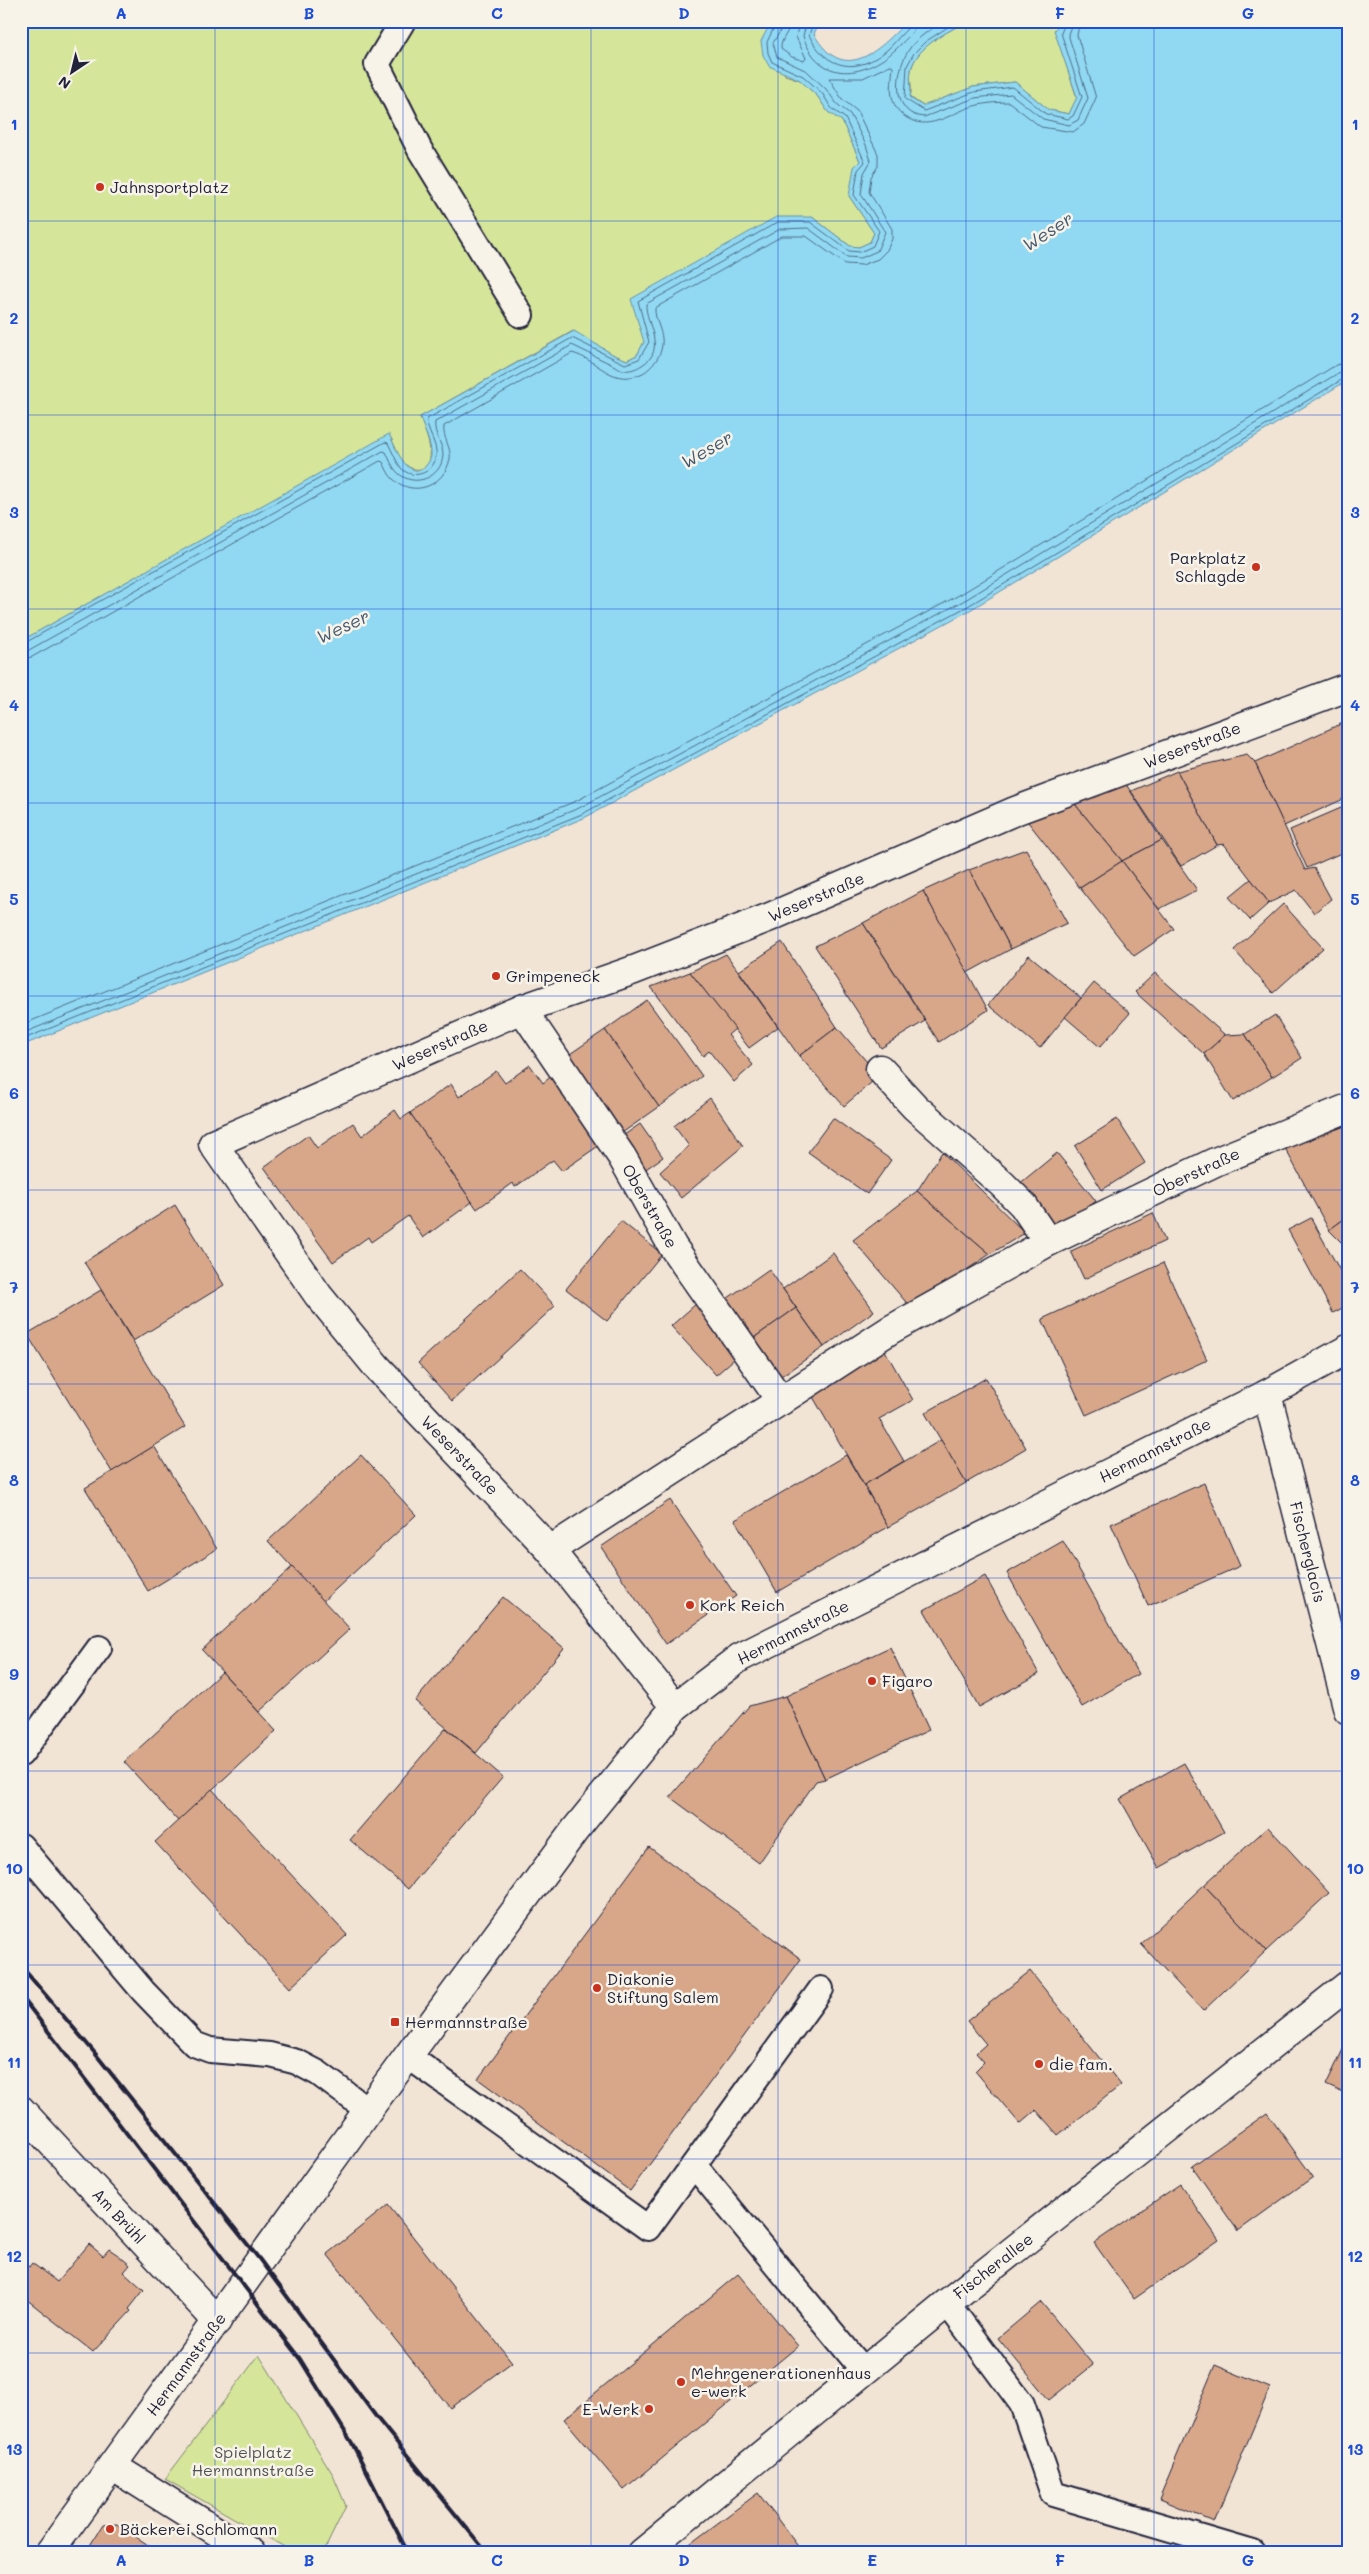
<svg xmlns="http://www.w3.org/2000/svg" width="1369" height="2574" viewBox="0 0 1369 2574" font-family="Mali,sans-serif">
<rect width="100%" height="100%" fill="#f1e4d5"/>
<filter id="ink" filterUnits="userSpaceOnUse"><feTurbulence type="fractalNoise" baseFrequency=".02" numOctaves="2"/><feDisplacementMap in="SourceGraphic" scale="10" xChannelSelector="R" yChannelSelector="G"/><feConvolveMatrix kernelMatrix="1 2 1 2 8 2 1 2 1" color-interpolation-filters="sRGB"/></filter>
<g filter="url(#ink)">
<!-- green -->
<g fill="#d5e69a" stroke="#7c846a">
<path d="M21 21H775L769 26 785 75 800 80 818 97 828 112 842 121 860 161 849 196 874 233 870 242 859 247 850 246 812 217 644 342 637 355 627 360 614 355 573 331 420 417C424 430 441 464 420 469 416 470 409 468 406 465 398 459 395 443 389 435L21 641Z"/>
<path d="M967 21H1063L1055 31 1077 98 1069 114 1049 110 1015 82 973 87 923 106 910 97C913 88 909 80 911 70 916 46 948 32 967 21Z"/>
<polygon points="259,2355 332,2473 346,2506 323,2553 295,2553 165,2479"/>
</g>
<!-- water -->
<path fill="#91d9f3" stroke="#6590a9" d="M775 21H820L814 34C843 85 878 52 907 21H967C948 32 916 46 911 70 909 80 912 88 910 98L923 106 973 87 1015 82 1049 110 1069 114 1077 97 1054 30 1063 21H1348V380L970 610 584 818 21 1046V641L389 434C395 446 406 479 424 468 427 465 431 459 431 455 432 444 423 428 420 417L574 331 614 355 627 360 637 355 644 342 631 299 776 217H812L850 246 859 247 870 242 874 233 849 196 854 167 860 161 842 121 828 112 818 97 800 80 769 66 763 55 761 41 769 26Z"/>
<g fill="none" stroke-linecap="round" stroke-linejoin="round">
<!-- shore -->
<g stroke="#4e6b85" stroke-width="1">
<path d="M791 21C790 32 780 39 781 49L792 57 804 61 806 58 796 37 799 21"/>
<path d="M807 21 803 36C821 89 872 76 902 43 908 37 916 31 916 21"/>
<path d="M814 21 809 35C826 70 858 75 887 50 895 43 901 34 909 27L910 21"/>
<path d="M944 21C931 29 916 38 908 51 895 72 891 115 924 117L975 98 1011 94 1043 119 1069 125 1078 120 1088 98 1068 34 1073 21"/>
<polyline points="957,21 925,42 914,53 907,66 905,99 924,111 974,92 1013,87 1046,114 1068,119 1073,116 1082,97 1061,33 1066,21"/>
<path d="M21 645 385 442 388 443C392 451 396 461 401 468 413 481 434 473 436 456 438 444 426 431 427 419L572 338 625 364 639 359 649 342 638 301 778 222H810L849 251 860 252 873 246 879 231 854 195 858 170 865 162 845 118 832 109 822 93 803 76 772 62 768 53 767 42 777 21"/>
<path d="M21 652 29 650 383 451 386 452C389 458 392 467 397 472 413 489 442 478 443 455 443 444 433 433 435 422L572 345 623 370C630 371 636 369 642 365 668 350 645 323 646 304L780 229 808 228 847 257 861 258 877 251 885 232 861 194 864 173 871 161 866 145 850 114 837 104 826 89 807 71 777 57 773 43 782 28 783 21"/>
<path d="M21 659 32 657 380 461 383 462C386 468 388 474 393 479 414 498 444 486 450 459 452 448 442 437 444 426L572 353C599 360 612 388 643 373 652 368 661 356 662 345 664 332 654 320 655 308L782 236H806L845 264 862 265 878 259 887 250 892 239V229L869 192 871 177 878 166V154L857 111 842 99 829 78H863L890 65 893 67C891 87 887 105 907 118 931 133 954 110 978 105 988 103 999 102 1009 102L1041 127 1073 132 1084 124 1096 98 1077 35 1080 21"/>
<polyline points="21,1025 576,801 961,594 1336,365 1348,362"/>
<polyline points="21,1034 579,808 965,600 1340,372 1348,370"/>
<polyline points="21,1040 582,814 968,606 1348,376"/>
</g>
</g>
<!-- building -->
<g fill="#d8a78a" stroke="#22223b">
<polygon points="1347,721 1348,797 1284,826 1255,763"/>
<polygon points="1247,755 1255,763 1305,870 1314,868 1331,899 1314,913 1296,890 1269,903 1224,844 1217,845 1177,771"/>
<polygon points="1177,771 1217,845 1181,866 1131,791"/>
<polygon points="1120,775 1162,840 1122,861 1069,797"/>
<polygon points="1069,797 1122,861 1080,888 1028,822"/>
<polygon points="1348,805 1348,850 1307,868 1290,830"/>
<polygon points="1162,840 1197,890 1159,909 1122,861"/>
<polygon points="1026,849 1067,923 1011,949 969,870"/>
<polygon points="1122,861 1174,929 1134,956 1080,888"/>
<polygon points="969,870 1011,949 967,973 923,891"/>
<polygon points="1251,879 1269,903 1250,920 1229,897"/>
<polygon points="923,891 988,1010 939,1042 863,923"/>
<polygon points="1283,904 1323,948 1273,993 1234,950"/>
<polygon points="863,923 925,1021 881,1048 815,946"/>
<polygon points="782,942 837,1027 799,1056 739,971"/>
<polygon points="726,954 778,1027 749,1048 690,972"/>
<polygon points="1029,955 1081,998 1040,1048 988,1005"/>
<polygon points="690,972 735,1029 728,1035 753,1065 734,1082 709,1051 703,1056 651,987"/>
<polygon points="1155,973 1225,1035 1204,1054 1135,992"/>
<polygon points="1094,983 1130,1013 1100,1047 1065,1017"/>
<polygon points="647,1000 702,1076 659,1107 605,1030"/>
<polygon points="1275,1015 1302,1058 1272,1077 1245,1034"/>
<polygon points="837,1027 879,1076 844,1106 799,1056"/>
<polygon points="605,1030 659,1107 619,1135 564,1058"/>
<polygon points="1245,1034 1272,1077 1233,1101 1204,1054 1225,1035"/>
<polygon points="530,1065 543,1083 558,1071 607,1140 562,1171 553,1160 515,1187 513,1183 477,1209 410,1113 451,1084 459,1097 496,1071 505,1083"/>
<polygon points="710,1098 743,1146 681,1198 660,1172 689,1146 674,1126"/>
<polygon points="395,1110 401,1119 410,1113 472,1202 423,1238 408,1216 371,1242 368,1237 333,1262 264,1167 308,1135 317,1148 353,1123 362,1136"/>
<polygon points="833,1118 891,1160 867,1194 808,1152"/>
<polygon points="1117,1119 1145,1163 1102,1190 1075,1146"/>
<polygon points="640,1124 663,1157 643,1171 620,1138"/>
<polygon points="1348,1125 1348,1216 1329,1230 1285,1148"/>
<polygon points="942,1152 1025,1233 990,1254 917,1191"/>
<polygon points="1057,1153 1096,1201 1056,1233 1018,1185"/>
<polygon points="917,1191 990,1254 911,1308 853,1240"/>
<polygon points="175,1205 224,1285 133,1341 84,1262"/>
<polygon points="1153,1213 1165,1241 1084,1279 1071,1251"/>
<polygon points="1348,1216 1348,1249 1329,1230"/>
<polygon points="1311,1218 1348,1285 1348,1305 1333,1313 1288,1230"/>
<polygon points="621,1221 662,1254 607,1321 566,1289"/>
<polygon points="833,1253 874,1311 824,1347 783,1289"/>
<polygon points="1163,1263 1207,1360 1086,1415 1042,1319"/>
<polygon points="520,1269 555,1306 452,1401 418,1363"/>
<polygon points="769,1269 796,1308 748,1342 721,1303"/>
<polygon points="101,1290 185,1427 112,1472 27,1334"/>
<polygon points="697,1303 742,1352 716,1375 671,1326"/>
<polygon points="796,1308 824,1347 775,1380 748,1342"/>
<polygon points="883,1347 913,1400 879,1419 904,1461 864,1485 809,1390"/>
<polygon points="986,1378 1026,1448 966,1483 925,1413"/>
<polygon points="941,1440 966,1483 888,1527 864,1485"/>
<polygon points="154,1446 217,1549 148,1591 85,1488"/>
<polygon points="361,1455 416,1515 323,1601 268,1541"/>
<polygon points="846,1455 888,1527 777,1592 735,1520"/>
<polygon points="1204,1483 1240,1566 1148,1606 1111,1524"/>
<polygon points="670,1500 736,1596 666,1644 601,1547"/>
<polygon points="1063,1541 1138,1674 1082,1707 1007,1573"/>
<polygon points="292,1567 350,1629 259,1712 202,1650"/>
<polygon points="985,1576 1039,1674 979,1707 924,1610"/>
<polygon points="503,1597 564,1648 476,1753 415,1701"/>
<polygon points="890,1647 929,1730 825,1779 786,1696"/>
<polygon points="222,1672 276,1731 178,1821 124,1762"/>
<polygon points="786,1696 825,1779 816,1781 759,1863 670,1797 749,1706"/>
<polygon points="446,1728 503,1777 408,1889 350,1840"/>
<polygon points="1184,1763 1224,1832 1159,1868 1120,1799"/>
<polygon points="212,1789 347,1935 290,1988 155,1842"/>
<polygon points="1268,1827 1329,1893 1266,1951 1204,1885"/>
<polygon points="649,1847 801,1959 630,2191 478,2079"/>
<polygon points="1204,1885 1266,1951 1203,2011 1141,1944"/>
<polygon points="1030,1971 1121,2085 1058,2135 1036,2110 1020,2124 975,2071 984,2062 976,2053 986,2044 967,2021"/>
<polygon points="1348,2039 1348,2095 1326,2085"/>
<polygon points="1267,2113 1313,2177 1238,2231 1192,2166"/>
<polygon points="1180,2184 1219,2240 1134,2299 1094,2243"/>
<polygon points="388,2205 512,2362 450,2408 327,2254"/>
<polygon points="89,2244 103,2256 109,2249 118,2255 130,2265 124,2272 144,2290 129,2309 131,2311 93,2352 21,2295 21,2261 29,2267 32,2263 57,2282"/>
<polygon points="738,2274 798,2346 624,2490 564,2419"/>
<polygon points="1041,2302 1093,2365 1049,2400 998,2338"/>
<polygon points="1215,2365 1270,2388 1214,2522 1159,2499"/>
<polygon points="758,2493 803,2553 686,2553 683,2549"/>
<polygon points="117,2524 160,2553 85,2553 103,2525"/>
</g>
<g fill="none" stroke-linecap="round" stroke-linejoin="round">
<!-- service casing -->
<g stroke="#22223b" stroke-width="28">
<g id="service">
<polyline points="403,21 377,64 420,150 521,315"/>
<polyline points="21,1754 99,1648"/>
<polyline points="21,1846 143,1991 194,2044 210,2050 270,2055 297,2062 318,2073 368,2110"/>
<polyline points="408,2056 648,2228 821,1989"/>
<polyline points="694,2165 864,2371"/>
<polyline points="947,2303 1022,2404 1053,2494 1253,2553"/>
</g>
</g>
<!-- minor casing -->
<g stroke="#22223b" stroke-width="31">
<g id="minor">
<polyline points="522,1009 622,1157 673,1247 781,1401"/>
<polyline points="880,1069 915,1107 1002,1184 1023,1205 1048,1242"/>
<polyline points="1267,1394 1348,1710"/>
<polyline points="550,1550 890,1330 1048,1242 1215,1162 1348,1108"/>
<polyline points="675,1707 550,1550 377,1367 318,1295 213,1144 522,1009 634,970 770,917 1015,811 1348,687"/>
<polyline points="21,2110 217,2321"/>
<polyline points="112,2466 251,2553"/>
<polyline points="49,2553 368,2110 575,1830 675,1707 739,1658 1267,1394 1348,1349"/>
<polyline points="642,2553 947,2303 1348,1985"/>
</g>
</g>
<!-- service -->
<use href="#service" stroke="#f7f3e8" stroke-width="24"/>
<!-- minor -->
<use href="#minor" stroke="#f7f3e8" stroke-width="28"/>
<!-- rail -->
<g stroke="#22223b" stroke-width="4">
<polyline points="21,1966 94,2052 260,2260 377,2418 487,2553"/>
<polyline points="21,1996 300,2359 352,2443 408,2553"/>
</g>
</g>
</g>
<!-- grid -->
<path fill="none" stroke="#1d4ed8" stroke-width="1" stroke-opacity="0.55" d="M215 21V2553M403 21V2553M591 21V2553M778 21V2553M966 21V2553M1154 21V2553M21 221H1348M21 415H1348M21 609H1348M21 803H1348M21 996H1348M21 1190H1348M21 1384H1348M21 1578H1348M21 1771H1348M21 1965H1348M21 2159H1348M21 2353H1348"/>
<!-- markers -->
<g fill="#c8321e" stroke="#f7f3e8" stroke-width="2">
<circle cx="100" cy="187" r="5"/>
<circle cx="1256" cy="567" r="5"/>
<circle cx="496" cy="976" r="5"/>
<circle cx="690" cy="1605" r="5"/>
<circle cx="872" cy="1681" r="5"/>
<circle cx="597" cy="1988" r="5"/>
<rect x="390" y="2017" width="10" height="10" rx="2.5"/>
<circle cx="1039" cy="2064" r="5"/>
<circle cx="681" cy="2382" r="5"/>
<circle cx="649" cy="2409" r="5"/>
<circle cx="110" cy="2529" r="5"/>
</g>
<g text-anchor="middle" stroke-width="5" stroke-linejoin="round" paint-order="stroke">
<!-- poi labels -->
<g font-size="16" fill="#22223b" stroke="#f7f3e8" text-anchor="start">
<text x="110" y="193">Jahnsportplatz</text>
<text x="1246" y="564" text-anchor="end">Parkplatz<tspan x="1246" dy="18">Schlagde</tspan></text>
<text x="506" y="982">Grimpeneck</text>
<text x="700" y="1611">Kork Reich</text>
<text x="882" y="1687">Figaro</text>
<text x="607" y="1985">Diakonie<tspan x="607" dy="18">Stiftung Salem</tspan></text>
<text x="405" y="2028">Hermannstraße</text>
<text x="1049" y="2070">die fam.</text>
<text x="691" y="2379">Mehrgenerationenhaus<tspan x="691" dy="18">e-werk</tspan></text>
<text x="639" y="2415" text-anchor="end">E-Werk</text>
<text x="120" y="2535">Bäckerei Schlomann</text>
</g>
<!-- street labels -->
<g font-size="16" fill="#22223b" stroke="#f7f3e8">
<text transform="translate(1192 745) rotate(-21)" y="6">Weserstraße</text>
<text transform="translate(816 897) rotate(-23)" y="6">Weserstraße</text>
<text transform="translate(440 1045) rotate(-24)" y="6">Weserstraße</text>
<text transform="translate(1196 1172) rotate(-25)" y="6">Oberstraße</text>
<text transform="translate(650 1206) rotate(60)" y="6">Oberstraße</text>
<text transform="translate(1155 1450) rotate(-27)" y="6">Hermannstraße</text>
<text transform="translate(460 1455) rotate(46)" y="6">Weserstraße</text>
<text transform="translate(1308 1552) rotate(76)" y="6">Fischerglacis</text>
<text transform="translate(793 1632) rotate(-27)" y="6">Hermannstraße</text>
<text transform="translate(119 2216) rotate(47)" y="6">Am Brühl</text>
<text transform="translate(993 2266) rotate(-38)" y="6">Fischerallee</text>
<text transform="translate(186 2364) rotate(-54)" y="6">Hermannstraße</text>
</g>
<!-- park labels -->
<g font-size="16" fill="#4f5353" stroke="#f7f3e8">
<text x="253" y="2458">Spielplatz<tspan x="253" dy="18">Hermannstraße</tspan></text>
</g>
<!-- water labels -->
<g font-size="18" font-style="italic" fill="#435972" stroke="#f7f3e8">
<text transform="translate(1048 232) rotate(-33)" y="6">Weser</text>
<text transform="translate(707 450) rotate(-30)" y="6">Weser</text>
<text transform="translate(343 627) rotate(-25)" y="6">Weser</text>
</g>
</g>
<!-- margin -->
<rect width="1369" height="2574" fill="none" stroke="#f7f3e8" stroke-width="55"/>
<!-- north arrow -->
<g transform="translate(72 72) rotate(215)" stroke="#f7f3e8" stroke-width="4" paint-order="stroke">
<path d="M0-4L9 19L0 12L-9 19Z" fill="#22223b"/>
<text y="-8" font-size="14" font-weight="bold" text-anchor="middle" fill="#22223b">N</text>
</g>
<rect x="28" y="28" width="1314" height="2518" fill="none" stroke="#1d4ed8" stroke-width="2"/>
<g font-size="16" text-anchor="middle" font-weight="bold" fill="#1d4ed8">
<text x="121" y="19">A</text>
<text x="309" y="19">B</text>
<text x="497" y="19">C</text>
<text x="684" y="19">D</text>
<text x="872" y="19">E</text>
<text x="1060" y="19">F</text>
<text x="1248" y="19">G</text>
<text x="14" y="130">1</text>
<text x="1355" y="130">1</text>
<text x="14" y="324">2</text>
<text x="1355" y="324">2</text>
<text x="14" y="518">3</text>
<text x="1355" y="518">3</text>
<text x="14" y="711">4</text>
<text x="1355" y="711">4</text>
<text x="14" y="905">5</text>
<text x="1355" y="905">5</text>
<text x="14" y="1099">6</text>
<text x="1355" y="1099">6</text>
<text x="14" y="1293">7</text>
<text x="1355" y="1293">7</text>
<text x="14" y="1486">8</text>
<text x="1355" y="1486">8</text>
<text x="14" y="1680">9</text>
<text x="1355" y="1680">9</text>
<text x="14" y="1874">10</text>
<text x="1355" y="1874">10</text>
<text x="14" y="2068">11</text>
<text x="1355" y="2068">11</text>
<text x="14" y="2262">12</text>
<text x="1355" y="2262">12</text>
<text x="14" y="2455">13</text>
<text x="1355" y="2455">13</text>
<text x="121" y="2566">A</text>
<text x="309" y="2566">B</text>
<text x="497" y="2566">C</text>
<text x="684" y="2566">D</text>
<text x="872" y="2566">E</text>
<text x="1060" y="2566">F</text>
<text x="1248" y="2566">G</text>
</g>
</svg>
